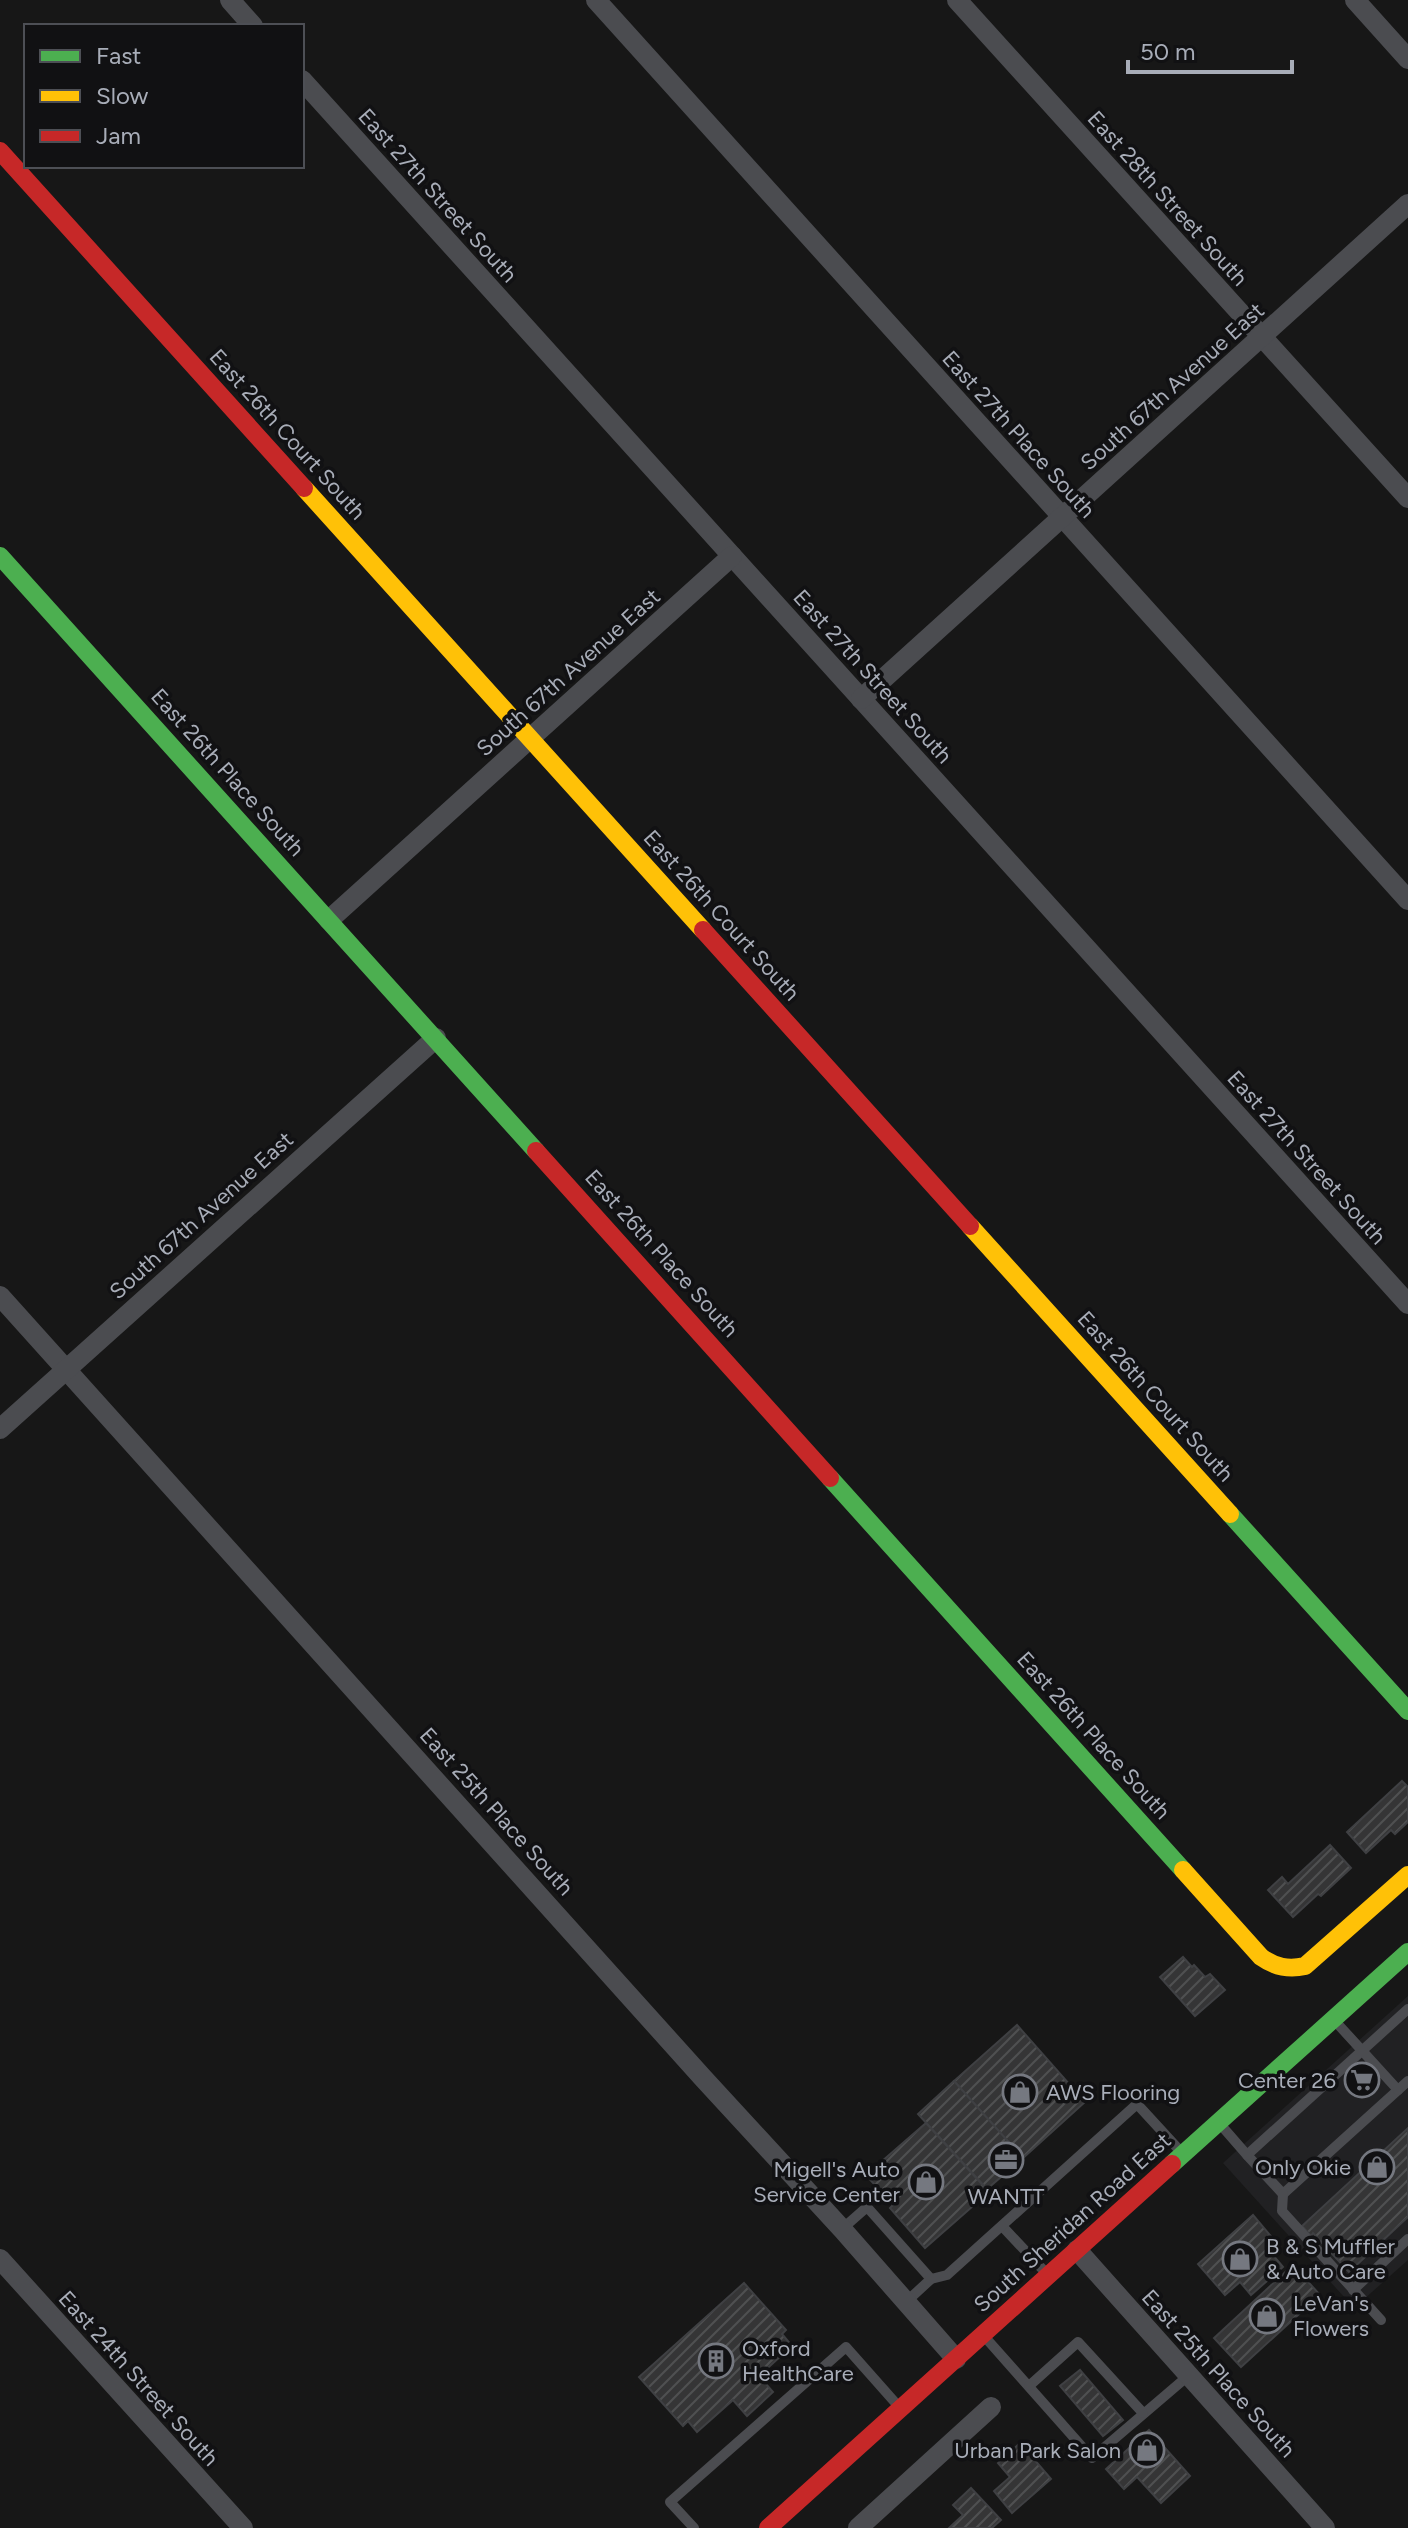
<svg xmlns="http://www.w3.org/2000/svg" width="1408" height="2528" viewBox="0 0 1408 2528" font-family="Figtree,sans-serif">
<defs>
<pattern id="building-hatch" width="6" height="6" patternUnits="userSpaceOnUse" patternTransform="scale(2)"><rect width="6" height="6" fill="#353536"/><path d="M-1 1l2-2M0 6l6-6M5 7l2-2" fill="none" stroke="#4f5051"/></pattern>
</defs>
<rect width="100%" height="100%" fill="#171717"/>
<!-- built -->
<polygon fill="#212123" points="1408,1996 1408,2260 1354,2308 1223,2163"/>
<!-- building -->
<g fill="url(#building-hatch)" stroke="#3f4043" stroke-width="2">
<polygon points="1402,1781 1408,1787 1408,1822 1395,1834 1391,1830 1366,1853 1347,1832"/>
<polygon points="1330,1845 1351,1868 1321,1896 1318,1894 1293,1917 1268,1890 1282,1877 1288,1884"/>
<polygon points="1183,1957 1192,1967 1194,1965 1205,1977 1210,1974 1225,1990 1195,2016 1160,1977"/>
<polygon points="1017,2025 1085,2102 1023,2158 954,2081"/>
<polygon points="954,2081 1023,2158 987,2189 918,2114"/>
<polygon points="926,2123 989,2192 925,2248 890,2208 893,2205 866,2175"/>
<polygon points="1408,2128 1408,2217 1349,2272 1313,2233 1311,2236 1302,2226"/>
<polygon points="1253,2215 1280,2247 1272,2254 1283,2267 1251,2295 1240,2282 1225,2295 1198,2264"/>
<polygon points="1293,2265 1320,2295 1241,2367 1214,2338"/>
<polygon points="744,2283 786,2330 782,2334 792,2346 759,2376 773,2392 747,2416 733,2400 697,2432 688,2421 683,2426 639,2377"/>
<polygon points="1080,2370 1123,2420 1103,2436 1060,2386"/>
<polygon points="1149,2430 1190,2476 1161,2503 1137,2477 1124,2489 1106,2469"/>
<polygon points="1020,2443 1051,2479 1012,2513 994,2491 1010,2477 998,2463"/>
<polygon points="971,2488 1001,2520 992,2528 949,2528 963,2515 953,2505"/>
</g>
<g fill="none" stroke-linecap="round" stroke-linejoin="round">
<!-- lane -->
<g stroke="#4b4c50" stroke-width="10">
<polyline points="1408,2009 1247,2155 1283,2194 1408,2081"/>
<polyline points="1335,2021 1398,2090"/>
<polyline points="1220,2124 1247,2155"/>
<polyline points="1283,2194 1282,2211 1381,2320"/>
<polyline points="1002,2226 1047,2274"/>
<polyline points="842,2229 867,2207 931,2279"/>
<polyline points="1353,2290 1408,2239"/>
<polyline points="906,2302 931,2279 947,2275 1137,2104 1182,2153"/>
<polyline points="984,2336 1092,2458 1188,2376"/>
<polyline points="1029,2386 1078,2342 1143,2413"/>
<polyline points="694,2528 670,2502 846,2347 900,2408"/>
</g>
<!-- street -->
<g stroke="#4b4c50" stroke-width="20">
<polyline points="230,0 253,26"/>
<polyline points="596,0 1408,900"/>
<polyline points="957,0 1408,498"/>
<polyline points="1355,0 1408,59"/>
<polyline points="302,80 1408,1304"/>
<polyline points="861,699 1408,204"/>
<polyline points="329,920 732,556"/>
<polyline points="0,1296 703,2078 842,2229 956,2359"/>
<polyline points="0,1429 436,1038"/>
<polyline points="1077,2250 1325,2528"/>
<polyline points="0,2259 243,2528"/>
<polyline points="858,2528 991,2407"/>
</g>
<!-- fast -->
<g stroke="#4caf50" stroke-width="18">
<polyline points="0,556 536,1151"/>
<polyline points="830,1478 1183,1870"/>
<polyline points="1230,1514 1408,1711"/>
<polyline points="1172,2164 1408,1952"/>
</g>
<!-- slow -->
<g stroke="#ffc107" stroke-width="18">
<polyline points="304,488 703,930"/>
<polyline points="970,1226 1230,1514"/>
<path d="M1183 1870 1261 1957C1275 1967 1288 1970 1305 1966L1408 1875"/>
</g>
<!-- jam -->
<g stroke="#c62828" stroke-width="18">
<polyline points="0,151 304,488"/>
<polyline points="703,930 970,1226"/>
<polyline points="536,1151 830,1478"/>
<polyline points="768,2528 1172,2164"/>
</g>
</g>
<!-- icons -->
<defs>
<g id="supermarket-ring" transform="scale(1.8)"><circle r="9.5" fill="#111113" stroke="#757880" stroke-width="1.5"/><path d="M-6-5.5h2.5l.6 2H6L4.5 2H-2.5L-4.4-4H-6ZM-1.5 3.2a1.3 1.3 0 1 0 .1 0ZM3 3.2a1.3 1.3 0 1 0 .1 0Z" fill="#757880"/></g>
<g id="shop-ring" transform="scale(1.8)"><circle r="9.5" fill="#111113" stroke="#757880" stroke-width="1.5"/><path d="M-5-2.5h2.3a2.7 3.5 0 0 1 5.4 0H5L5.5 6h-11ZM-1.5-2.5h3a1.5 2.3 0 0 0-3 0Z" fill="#757880"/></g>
<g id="office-ring" transform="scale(1.8)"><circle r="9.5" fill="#111113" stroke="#757880" stroke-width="1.5"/><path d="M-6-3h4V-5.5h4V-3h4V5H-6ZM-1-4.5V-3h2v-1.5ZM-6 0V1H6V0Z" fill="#757880"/></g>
<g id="building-ring" transform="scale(1.8)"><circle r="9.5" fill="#111113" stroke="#757880" stroke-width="1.5"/><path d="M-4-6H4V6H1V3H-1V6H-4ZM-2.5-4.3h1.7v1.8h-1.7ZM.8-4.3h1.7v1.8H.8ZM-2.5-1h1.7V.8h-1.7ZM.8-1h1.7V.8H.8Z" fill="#757880"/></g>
</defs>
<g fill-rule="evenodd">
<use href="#supermarket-ring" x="1362" y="2080"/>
<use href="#shop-ring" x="1020" y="2092"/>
<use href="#office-ring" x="1006" y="2160"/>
<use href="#shop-ring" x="1377" y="2167"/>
<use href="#shop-ring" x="926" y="2182"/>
<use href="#shop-ring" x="1240" y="2259"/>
<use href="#shop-ring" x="1267" y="2316"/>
<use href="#building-ring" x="716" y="2361"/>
<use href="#shop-ring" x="1147" y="2450"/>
</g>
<g text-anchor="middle" stroke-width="7" stroke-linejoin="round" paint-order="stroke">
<!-- street labels -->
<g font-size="22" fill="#a8adb8" stroke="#111113">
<text transform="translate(438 195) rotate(48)" y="8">East 27th Street South</text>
<text transform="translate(1168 198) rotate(48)" y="8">East 28th Street South</text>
<text transform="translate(1172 386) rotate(-42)" y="8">South 67th Avenue East</text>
<text transform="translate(288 434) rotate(48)" y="8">East 26th Court South</text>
<text transform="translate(1019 434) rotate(48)" y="8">East 27th Place South</text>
<text transform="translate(568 672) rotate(-42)" y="8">South 67th Avenue East</text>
<text transform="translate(873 676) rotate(48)" y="8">East 27th Street South</text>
<text transform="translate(228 772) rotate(48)" y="8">East 26th Place South</text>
<text transform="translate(722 915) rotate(48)" y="8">East 26th Court South</text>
<text transform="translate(1307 1157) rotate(48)" y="8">East 27th Street South</text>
<text transform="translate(201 1215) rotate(-42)" y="8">South 67th Avenue East</text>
<text transform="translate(662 1253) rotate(48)" y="8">East 26th Place South</text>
<text transform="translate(1156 1396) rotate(48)" y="8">East 26th Court South</text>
<text transform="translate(1094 1735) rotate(48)" y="8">East 26th Place South</text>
<text transform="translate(497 1811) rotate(48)" y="8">East 25th Place South</text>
<text transform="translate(1072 2222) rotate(-42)" y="8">South Sheridan Road East</text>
<text transform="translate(1219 2373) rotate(48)" y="8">East 25th Place South</text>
<text transform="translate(139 2378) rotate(48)" y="8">East 24th Street South</text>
</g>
<!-- poi labels -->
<g font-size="22" fill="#a8adb8" stroke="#111113" text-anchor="end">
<text x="1336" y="2088">Center 26</text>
<text x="1046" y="2100" text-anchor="start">AWS Flooring</text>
<text x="1351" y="2175">Only Okie</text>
<text x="900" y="2177">Migell's Auto<tspan x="900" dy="25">Service Center</tspan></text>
<text x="1006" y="2204" text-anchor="middle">WANTT</text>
<text x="1266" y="2254" text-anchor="start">B &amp; S Muffler<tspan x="1266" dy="25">&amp; Auto Care</tspan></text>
<text x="1293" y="2311" text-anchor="start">LeVan's<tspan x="1293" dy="25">Flowers</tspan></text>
<text x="742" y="2356" text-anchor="start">Oxford<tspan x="742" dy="25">HealthCare</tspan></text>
<text x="1121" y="2458">Urban Park Salon</text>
</g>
</g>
<!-- legend -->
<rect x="24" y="24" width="280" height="144" fill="#111113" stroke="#4d4f55" stroke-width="2"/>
<rect x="40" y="50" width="40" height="12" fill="#4caf50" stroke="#4d4f55" stroke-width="2"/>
<text x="96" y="64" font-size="24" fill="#a8adb8">Fast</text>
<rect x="40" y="90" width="40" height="12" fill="#ffc107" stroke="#4d4f55" stroke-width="2"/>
<text x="96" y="104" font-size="24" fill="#a8adb8">Slow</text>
<rect x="40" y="130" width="40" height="12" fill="#c62828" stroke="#4d4f55" stroke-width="2"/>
<text x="96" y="144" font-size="24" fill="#a8adb8">Jam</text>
<!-- scale -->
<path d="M1128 60v12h164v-12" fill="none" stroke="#a8adb8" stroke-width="4"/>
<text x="1140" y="60" font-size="24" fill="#a8adb8" stroke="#111113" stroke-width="6" paint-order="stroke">50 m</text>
</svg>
